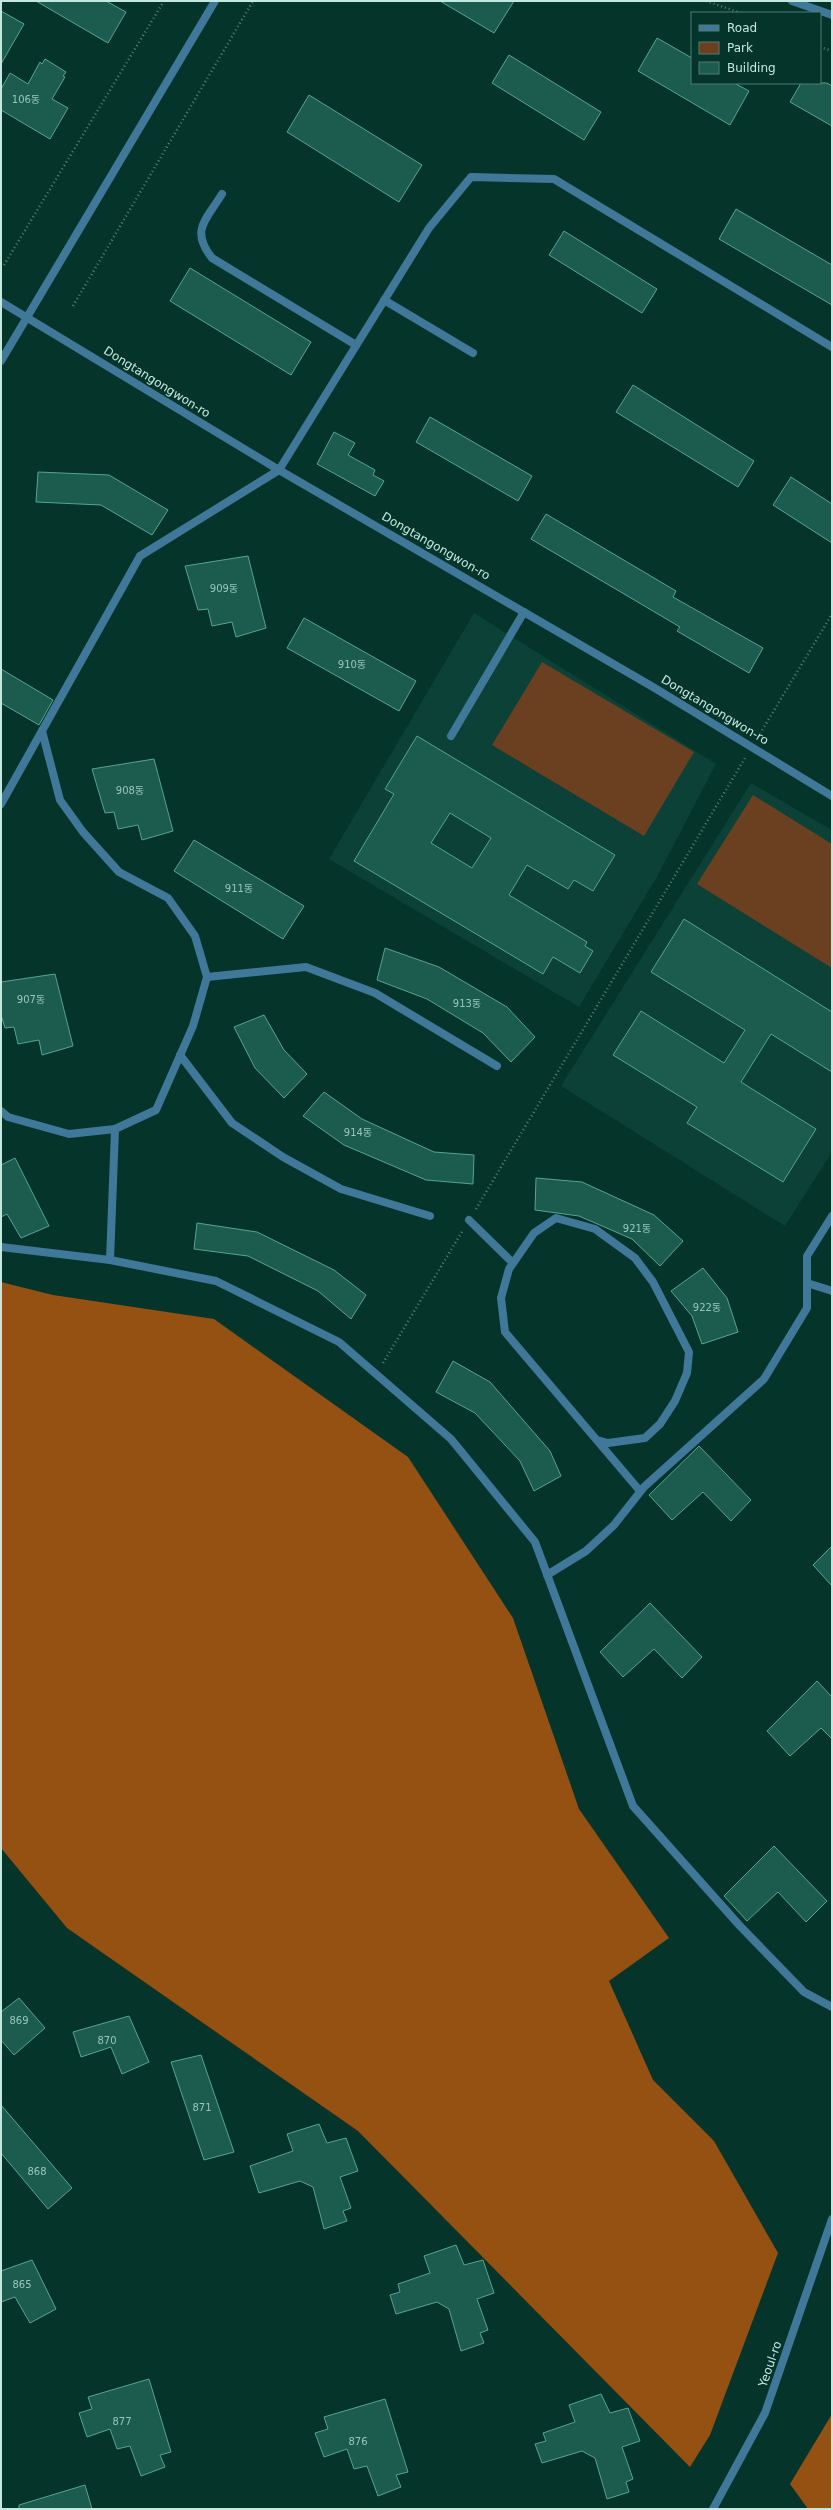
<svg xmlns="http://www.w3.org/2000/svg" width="833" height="2510" viewBox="0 0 833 2510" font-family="'DejaVu Sans','Noto Sans KR',sans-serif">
<rect width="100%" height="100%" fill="#05342b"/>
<!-- built -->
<g fill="#0b4137">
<polygon points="474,613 716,764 658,875 579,1007 329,859"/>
<polygon points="751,783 832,830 832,1152 785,1226 561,1086"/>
</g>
<!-- green -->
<g fill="#6a4020">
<polygon points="542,662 694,752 644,836 492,745"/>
<polygon points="753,795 832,844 832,968 697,884"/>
</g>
<!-- forest -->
<g fill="#945112">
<polygon points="1,1282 53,1295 214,1319 408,1457 513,1618 579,1809 669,1938 609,1981 653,2080 714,2141 778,2253 710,2435 690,2467 358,2131 67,1928 1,1848"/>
<polygon points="832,2414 832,2509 808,2509 790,2484"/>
</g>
<!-- building -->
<g fill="#1c5c4f" stroke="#54a593" fill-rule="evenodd">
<polygon points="36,1 106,1 126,12 108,43"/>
<polygon points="440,1 514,1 494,33"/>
<polygon points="1,11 24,24 1,64"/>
<polygon points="657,38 692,58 692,83 734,83 749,91 730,125 638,71"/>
<polygon points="509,55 601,112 584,140 492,83"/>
<polygon points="45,59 66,72 63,76 65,77 52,99 68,108 50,139 1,110 1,89 10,73 28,84 40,62 42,64"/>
<polygon points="801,83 827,83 832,86 832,126 790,102"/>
<polygon points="309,95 422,165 399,202 287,132"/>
<polygon points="736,209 832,265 832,305 719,239"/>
<polygon points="564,231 657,289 642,313 549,255"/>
<polygon points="190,268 311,342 291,375 170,301"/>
<polygon points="633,385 754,461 738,487 616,412"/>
<polygon points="430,417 532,476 518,501 416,442"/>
<polygon points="334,432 355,443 348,455 375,470 373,475 384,481 375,496 317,464"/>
<polygon points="38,472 109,475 168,510 152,535 101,505 36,502"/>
<polygon points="791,477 832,504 832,543 773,505"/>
<polygon points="546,514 676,591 673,597 763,648 749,673 677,631 680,627 531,539"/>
<polygon points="248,556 266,628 236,637 232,622 212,626 208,609 198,610 185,566"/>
<polygon points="304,618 416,681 399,711 287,648"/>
<polygon points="1,669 53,700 39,725 1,703"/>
<path d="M417 736 615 855 593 891 574 880 568 889 527 865 509 895 587 942 585 946 593 951 580 973 553 957 543 974 354 861 394 794 385 789ZM450 813 491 838 472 868 431 843Z"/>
<polygon points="154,759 173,831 142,840 138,825 118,829 114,812 105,813 92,769"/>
<polygon points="194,840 304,906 283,939 174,871"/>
<polygon points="684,919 832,1012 832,1072 771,1034 741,1082 816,1129 783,1182 687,1123 697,1107 613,1055 641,1011 724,1063 745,1030 651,972"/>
<polygon points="385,948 439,967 507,1007 535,1037 511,1062 483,1033 427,999 377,980"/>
<polygon points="55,974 73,1046 42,1055 39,1040 18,1044 14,1027 5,1028 1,1015 1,982"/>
<polygon points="264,1015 284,1050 307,1074 284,1098 255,1068 234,1027"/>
<polygon points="324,1092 362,1119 434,1152 474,1155 473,1184 426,1180 344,1145 303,1116"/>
<polygon points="15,1158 49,1226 21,1238 7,1214 1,1217 1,1165"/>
<polygon points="536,1178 582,1182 654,1215 683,1241 660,1266 632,1239 579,1216 535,1210"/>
<polygon points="197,1223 257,1232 334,1270 366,1295 351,1319 318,1291 248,1256 194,1249"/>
<polygon points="703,1268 727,1298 738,1332 702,1344 692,1316 671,1291"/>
<polygon points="453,1361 490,1382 550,1451 561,1476 534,1491 520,1461 475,1413 436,1392"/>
<polygon points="699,1446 751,1500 731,1521 703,1492 672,1520 649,1495"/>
<polygon points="832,1546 832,1586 813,1565"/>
<polygon points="650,1603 702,1657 682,1678 654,1649 623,1677 600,1652"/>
<polygon points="817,1681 832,1697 832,1739 821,1728 790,1756 767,1731"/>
<polygon points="774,1846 827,1901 806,1922 778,1892 747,1921 724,1896"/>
<polygon points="19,1998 45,2028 14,2055 1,2040 1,2012"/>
<polygon points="129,2016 149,2062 122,2074 111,2047 81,2057 73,2032"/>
<polygon points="201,2055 234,2152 204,2160 171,2062"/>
<polygon points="1,2105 72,2188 48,2209 1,2153"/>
<polygon points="319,2124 327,2143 346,2138 358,2171 340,2177 351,2208 343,2211 347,2221 324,2229 313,2187 300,2181 259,2193 250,2166 293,2151 287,2134"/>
<polygon points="456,2245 464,2265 483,2260 494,2293 477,2299 488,2330 480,2333 484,2343 461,2351 449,2309 437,2302 396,2314 390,2295 400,2292 398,2284 430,2273 424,2256"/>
<polygon points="32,2260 56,2309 30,2323 15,2297 1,2302 1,2271"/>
<polygon points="149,2379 171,2452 160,2455 165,2467 141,2476 130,2446 117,2449 110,2429 87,2437 79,2413 92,2409 88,2397"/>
<polygon points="601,2394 610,2413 628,2408 640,2441 622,2447 633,2479 626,2482 629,2492 607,2499 595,2458 582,2451 542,2463 535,2444 546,2441 543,2433 575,2422 569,2405"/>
<polygon points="385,2399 408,2472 396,2475 401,2487 378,2496 367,2466 354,2469 347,2449 324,2457 315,2433 328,2429 324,2417"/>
<polygon points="85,2485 92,2509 19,2509 19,2505"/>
</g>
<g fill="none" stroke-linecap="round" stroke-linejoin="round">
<!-- path -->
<g stroke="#568177" stroke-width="2.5" stroke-dasharray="1 3" stroke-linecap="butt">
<polyline points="706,1 741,13"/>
<polyline points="820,47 832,51"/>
<polyline points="4,265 164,1"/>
<polyline points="73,306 253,1"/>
<polyline points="758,737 832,614"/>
<polyline points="476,1209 745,758"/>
<polyline points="383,1363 463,1230"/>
</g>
<!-- service -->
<g stroke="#407899" stroke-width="8">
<path d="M222 194C206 220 190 230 212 258L356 345"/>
<polyline points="384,300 473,353"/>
<polyline points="451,736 524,612"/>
<polyline points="1,804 140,556 279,470 429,228 471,177 554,179 832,347"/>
<polyline points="207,977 306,967 375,993 497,1066"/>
<polyline points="180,1055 232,1123 283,1157 341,1189 430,1216"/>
<polyline points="1,1111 8,1117 69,1134 115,1129 156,1110 193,1026 207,977 195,936 168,898 119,872 83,832 60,800 42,731"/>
<polyline points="469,1220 513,1263"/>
<polyline points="110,1260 115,1129"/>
<polyline points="807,1283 832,1291"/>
<polyline points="597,1440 608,1443 645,1438 660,1424 675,1401 687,1373 689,1352 653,1282 635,1258 595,1229 556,1218 534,1233 509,1269 501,1298 505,1332 640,1491"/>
<polyline points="547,1575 586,1551 614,1525 644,1487 764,1379 807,1308 807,1256 832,1216"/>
</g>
<!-- minor -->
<g stroke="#407899" stroke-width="8">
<polyline points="1,302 279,470 653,687 832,796"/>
<polyline points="1,1247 110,1260 216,1281 339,1342 451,1439 535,1542 633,1806 740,1926 804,1992 832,2007"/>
</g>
<!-- tertiary -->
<g stroke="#407899" stroke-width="8">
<polyline points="792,1 832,15"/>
<polyline points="1,361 215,1"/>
<polyline points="713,2509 765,2413 832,2219"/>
</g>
</g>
<g text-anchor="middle" stroke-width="3" stroke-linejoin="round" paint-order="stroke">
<!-- number labels -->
<g font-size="10" fill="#99c6ba">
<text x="26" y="103">106동</text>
<text x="224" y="592">909동</text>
<text x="352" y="668">910동</text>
<text x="130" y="794">908동</text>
<text x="239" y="892">911동</text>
<text x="31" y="1003">907동</text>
<text x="467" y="1007">913동</text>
<text x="358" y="1136">914동</text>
<text x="637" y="1232">921동</text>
<text x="707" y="1311">922동</text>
<text x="19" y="2024">869</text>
<text x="107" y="2044">870</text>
<text x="202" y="2111">871</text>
<text x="37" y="2175">868</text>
<text x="22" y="2288">865</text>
<text x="122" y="2425">877</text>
<text x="358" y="2445">876</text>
</g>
<!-- street labels -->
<g font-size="12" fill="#c3e9de" stroke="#05342b">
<text transform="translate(157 382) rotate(32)" y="4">Dongtangongwon-ro</text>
<text transform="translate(436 546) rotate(30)" y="4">Dongtangongwon-ro</text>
<text transform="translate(715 710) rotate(31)" y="4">Dongtangongwon-ro</text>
<text transform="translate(770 2364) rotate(-71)" y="4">Yeoul-ro</text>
</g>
</g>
<!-- border -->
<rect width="833" height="2510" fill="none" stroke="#c3e9de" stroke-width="4"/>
<!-- legend -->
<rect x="691" y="12" width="130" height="72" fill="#05342b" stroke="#517c73"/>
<rect x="699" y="25" width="20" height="6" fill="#407899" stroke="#517c73"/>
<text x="727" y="32" font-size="12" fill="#c3e9de">Road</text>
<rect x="699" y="42" width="20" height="12" fill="#6a4020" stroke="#517c73"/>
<text x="727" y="52" font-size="12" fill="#c3e9de">Park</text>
<rect x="699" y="62" width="20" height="12" fill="#1c5c4f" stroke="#517c73"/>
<text x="727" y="72" font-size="12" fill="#c3e9de">Building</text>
</svg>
